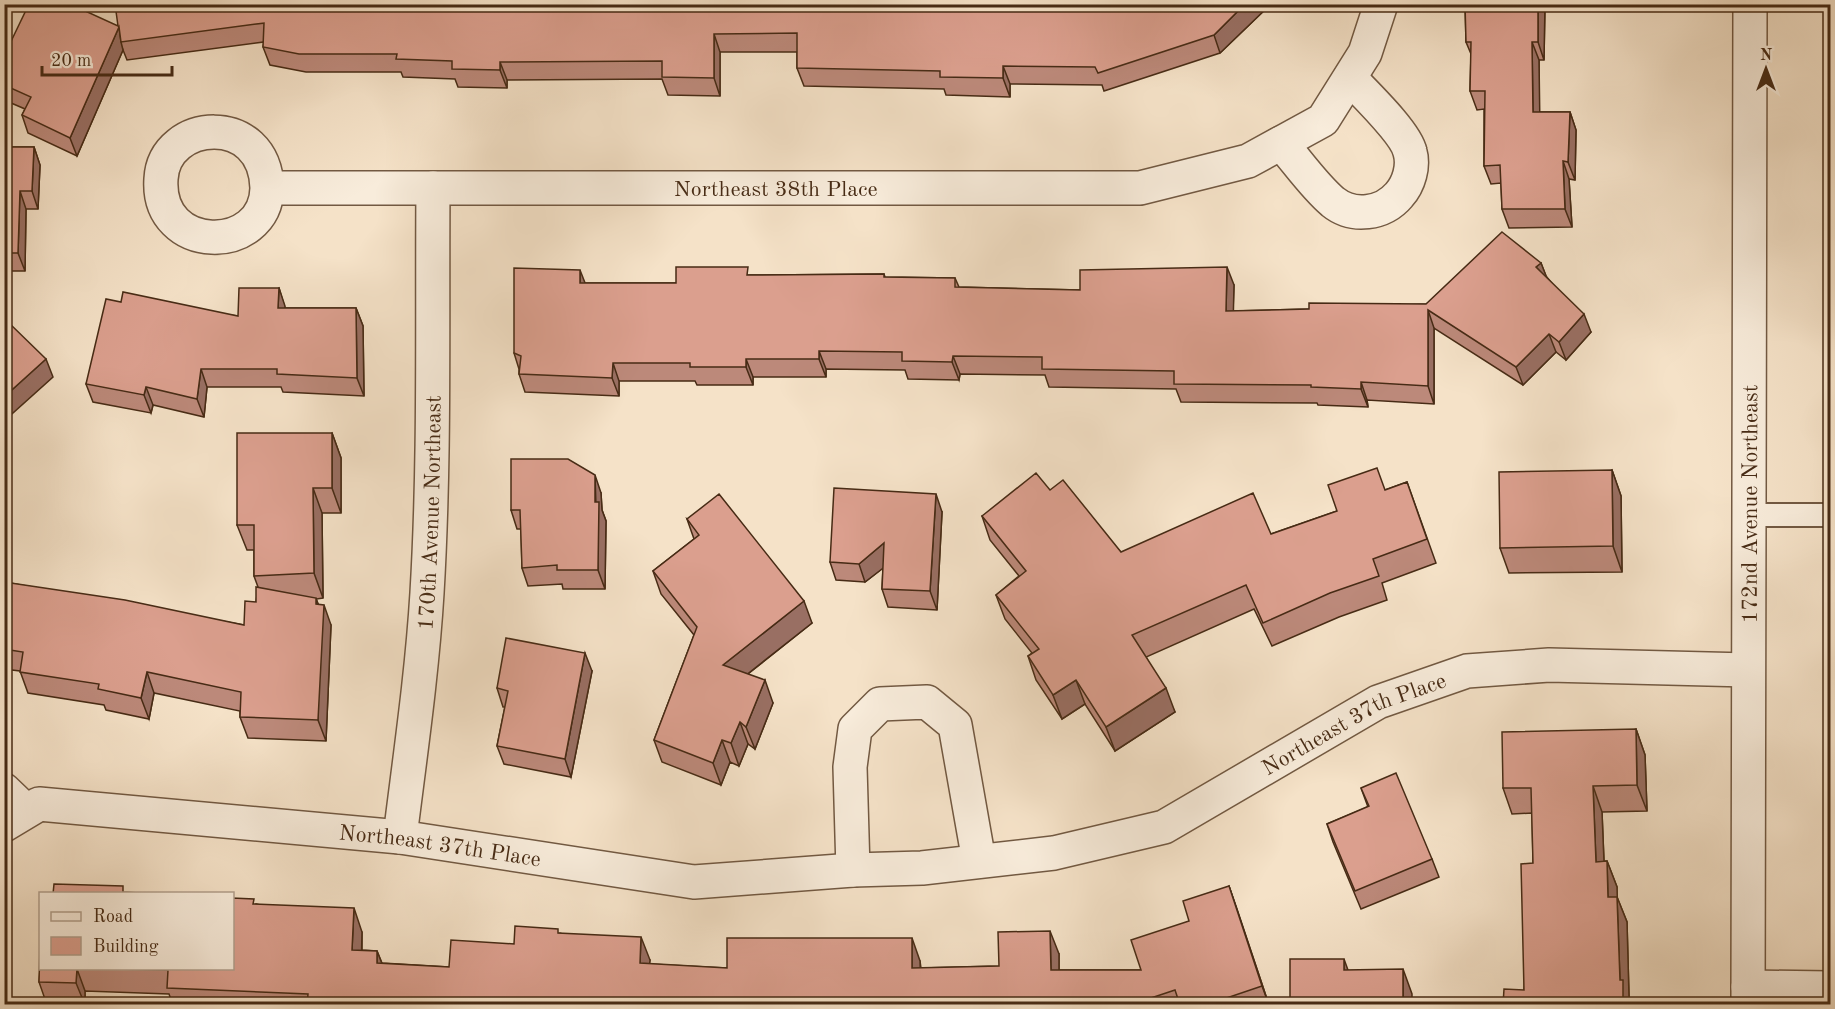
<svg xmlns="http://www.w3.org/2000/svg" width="1835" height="1009" viewBox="0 0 1835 1009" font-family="'Old Standard TT',serif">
<rect width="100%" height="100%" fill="#f5e2c8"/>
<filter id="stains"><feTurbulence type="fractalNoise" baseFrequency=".00333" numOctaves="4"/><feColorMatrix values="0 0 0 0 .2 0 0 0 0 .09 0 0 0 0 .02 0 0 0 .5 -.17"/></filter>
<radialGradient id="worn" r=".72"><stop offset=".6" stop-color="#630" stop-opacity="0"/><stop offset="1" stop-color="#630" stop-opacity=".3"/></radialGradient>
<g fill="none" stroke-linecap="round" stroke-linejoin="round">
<!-- service casing -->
<g stroke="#725942" stroke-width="26">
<polyline id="service" points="1748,515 1830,515"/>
</g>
<!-- minor casing -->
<g stroke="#725942" stroke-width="36">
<g id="minor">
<path d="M1281 143C1297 161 1314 186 1333 202 1353 218 1383 214 1399 195 1409 184 1414 166 1410 152 1406 133 1365 94 1350 78"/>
<path id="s1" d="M267 188C265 111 164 119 161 179 156 255 266 255 267 188H1140L1248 161 1323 120 1365 53 1381 4"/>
<polyline points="4,790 26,811"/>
<path id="s2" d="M4 825 39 804 400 837 694 882 853 870 922 868 1054 853 1164 827 1378 702 1467 671 1549 665 1748 670"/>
<path id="s3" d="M400 837C410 756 422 675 427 593 435 459 432 323 433 188"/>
<polyline points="853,870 850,767 855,729 880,704 927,702 955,725 979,861"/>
<polyline points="1748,987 1830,988"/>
</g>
</g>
<!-- tertiary casing -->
<g stroke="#725942" stroke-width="36">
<g id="tertiary">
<path id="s4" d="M1748 1004 1750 4"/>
</g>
</g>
<!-- service -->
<use href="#service" stroke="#f8ecdb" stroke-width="22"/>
<!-- minor -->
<use href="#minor" stroke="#f8ecdb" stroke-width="33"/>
<!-- tertiary -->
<use href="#tertiary" stroke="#f8ecdb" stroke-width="33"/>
</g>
<!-- wall -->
<g fill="#bc897a" stroke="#472b15" stroke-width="1.5">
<polygon points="1271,4 1220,53 1104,91 1102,85 1010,84 1010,97 946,95 944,89 804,86 797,68 797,52 720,52 720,96 668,95 662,79 507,80 507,88 458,87 455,79 403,77 401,72 306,72 270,65 263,47 264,42 127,60 123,50 77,156 28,133 22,115 25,109 4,100 4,85 118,26"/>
<polygon points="1465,4 1545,4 1544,60 1539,60 1539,112 1570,112 1576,130 1575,180 1569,179 1572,227 1509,228 1502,209 1501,183 1491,184 1484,166 1484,109 1477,110 1470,91 1471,54 1466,42"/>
<polygon points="4,147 34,147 40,165 38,209 26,209 25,271 4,271"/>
<polygon points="1541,263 1546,276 1591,332 1566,360 1556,352 1523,385 1434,328 1434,404 1367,400 1368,407 1318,405 1317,403 1181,402 1176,389 1049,387 1045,375 960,374 959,380 908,379 905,370 826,369 826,377 753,377 753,385 697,385 695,381 619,381 619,396 525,392 519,374 519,369 514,353 585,283 676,283 750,275 884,274 885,277 955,278 959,287 1080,290 1234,285 1233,311 1309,309 1426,304"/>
<polygon points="279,288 285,308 356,308 363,326 364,396 283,392 281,387 207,387 204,417 153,405 151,413 93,402 86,384 121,302 238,316"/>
<polygon points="332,433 341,458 341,513 322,513 323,598 316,599 318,604 331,625 326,741 248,738 240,717 240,711 154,693 149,719 106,710 104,705 28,693 20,671 4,669 4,582 244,625 256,602 258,587 254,576 254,550 247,550 237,525"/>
<polygon points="1612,470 1621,496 1622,572 1509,573 1500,548"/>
<polygon points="1407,482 1436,563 1382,583 1387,600 1339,617 1272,646 1254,609 1146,657 1175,712 1115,751 1085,704 1062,719 1036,680 1028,656 1032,653 1005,619 996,595 1019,576 990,540 982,516 1050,490 1121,552 1271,534 1337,511 1385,490"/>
<polygon points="601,493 602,510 606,521 605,589 563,589 562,584 528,586 522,568 521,529 517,529 511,510"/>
<polygon points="942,512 937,610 888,607 882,589 883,568 865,582 836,580 830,562"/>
<polygon points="687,519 812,623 748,674 773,703 755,749 748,744 739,766 730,762 721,785 662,762 654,740 694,635 661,594 653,571 694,539"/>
<polygon points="592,671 571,777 504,764 497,746 505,707 503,707 497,688"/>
<polygon points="1636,729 1645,755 1647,811 1602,812 1604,861 1607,861 1617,887 1617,897 1627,922 1629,996 1524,990 1533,863 1532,813 1512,814 1503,788"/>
<polygon points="1361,788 1432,859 1439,877 1361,909 1333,842 1327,824 1368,807"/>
<polygon points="1229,886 1269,1005 173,1005 169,994 85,991 85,1005 47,1005 39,982 40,969 232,969 256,904 362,932 362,950 377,951 382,963 449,967 514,944 560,933 650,960 649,964 727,968 920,961 921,968 999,966 1059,954 1059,970 1141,970 1189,921"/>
</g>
<!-- shaded-wall -->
<g fill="#996f63" stroke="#472b15" stroke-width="1.5">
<polygon points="1245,4 1271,4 1220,53 1214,35"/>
<polygon points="1538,4 1545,4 1544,60 1538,42"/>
<polygon points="119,27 121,42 123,50 77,156 70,138"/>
<polygon points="714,34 720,52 720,96 714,78"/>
<polygon points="1532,42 1539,60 1540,130 1533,112"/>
<polygon points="500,62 507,80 507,88 500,70"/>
<polygon points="1003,66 1010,84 1010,97 1003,78"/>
<polygon points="1570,112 1576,130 1575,180 1568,162"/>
<polygon points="34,147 40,165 38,209 32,191"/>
<polygon points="1563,161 1569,179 1572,227 1565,209"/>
<polygon points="20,191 26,209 25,271 18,253"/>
<polygon points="1541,263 1548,281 1536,267"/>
<polygon points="1227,267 1234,285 1233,329 1226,311"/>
<polygon points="580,270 587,288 580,283"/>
<polygon points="279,288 285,306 284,326 278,308"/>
<polygon points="356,308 363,326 364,396 357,378"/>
<polygon points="1428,310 1434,328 1434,404 1428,386"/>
<polygon points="1584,314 1591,332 1566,360 1559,342"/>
<polygon points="1549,334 1556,352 1523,385 1516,367"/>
<polygon points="819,351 826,369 826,377 819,359"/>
<polygon points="953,356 960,374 959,380 952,362"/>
<polygon points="46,359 53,377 4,421 4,397"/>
<polygon points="746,359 753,377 753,385 746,367"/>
<polygon points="613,363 619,381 619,396 612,378"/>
<polygon points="201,369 207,387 204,417 197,399"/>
<polygon points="1361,382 1367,400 1368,407 1361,389"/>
<polygon points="146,387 153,405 151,413 144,395"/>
<polygon points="332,433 341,458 341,513 332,488"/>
<polygon points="1612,470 1621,496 1622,572 1613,546"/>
<polygon points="595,475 601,493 602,510 606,521 605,589 598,570"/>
<polygon points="313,488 322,513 323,598 314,573"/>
<polygon points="936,494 942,512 937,610 930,591"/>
<polygon points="884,543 891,562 865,582 859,564"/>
<polygon points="316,598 323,618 324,605 331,625 326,741 318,720"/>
<polygon points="804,601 812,623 731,687 723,665"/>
<polygon points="585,653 592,671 571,777 565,759"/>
<polygon points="147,672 154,693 149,719 141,698"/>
<polygon points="765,680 773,703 755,749 746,727"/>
<polygon points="1076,680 1085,704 1062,719 1053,695"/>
<polygon points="1166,688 1175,712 1115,751 1106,727"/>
<polygon points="740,722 748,744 739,766 731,743"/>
<polygon points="1636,729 1645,755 1647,811 1637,785"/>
<polygon points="722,740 730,762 721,785 713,763"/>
<polygon points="1593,786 1602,812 1605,887 1596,862"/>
<polygon points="1607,861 1617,887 1618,922 1608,897"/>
<polygon points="1229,886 1237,909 1269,1005 1262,986"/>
<polygon points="1617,897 1627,922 1629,996 1632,1005 1623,1005 1620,980"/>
<polygon points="354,908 362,932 361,974 352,950"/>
<polygon points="1050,931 1059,954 1059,993 1051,970"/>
<polygon points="641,937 650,960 648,987 640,963"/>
<polygon points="912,938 920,961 921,992 912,968"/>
<polygon points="377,951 386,974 377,963"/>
<polygon points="1344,959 1353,984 1344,970"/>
<polygon points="77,969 85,991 85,1005 76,983"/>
<polygon points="1403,969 1412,994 1412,1005 1403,1005"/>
</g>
<!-- building -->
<g fill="#db9f8e" stroke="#472b15" stroke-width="1.5">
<polygon points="29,4 70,4 118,26 115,4 1245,4 1214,35 1098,73 1095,67 1003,66 1003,78 940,77 940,71 797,68 797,33 714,34 714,78 662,77 662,61 500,62 500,70 452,69 452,61 396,59 397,54 299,54 263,47 264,23 121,42 119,27 70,138 22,115 31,97 4,85 4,56"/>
<polygon points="1465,4 1538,4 1538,42 1532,42 1533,112 1570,112 1568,162 1563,161 1565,209 1502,209 1500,165 1484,166 1485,91 1470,91 1471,42 1466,42"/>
<polygon points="4,147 34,147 32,191 20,191 18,253 4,253"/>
<polygon points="1502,232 1541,263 1536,267 1584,314 1559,342 1549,334 1516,367 1428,310 1428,386 1361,382 1361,389 1311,387 1311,385 1174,384 1174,371 1042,369 1042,357 953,356 952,362 902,361 902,352 819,351 819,359 746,359 746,367 690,367 690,363 613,363 612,378 519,374 521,356 514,353 514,268 580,270 580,283 676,283 676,267 748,267 747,275 884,274 884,277 955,278 955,287 1080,290 1080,270 1227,267 1226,311 1309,309 1309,303 1426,304"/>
<polygon points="239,288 279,288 278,308 356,308 357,378 277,374 277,369 201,369 197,399 146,387 144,395 86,384 106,299 121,302 123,292 238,316"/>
<polygon points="8,322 46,359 4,397 4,326"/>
<polygon points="237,433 332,433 332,488 313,488 314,573 254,576 254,525 237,525"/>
<polygon points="511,459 568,459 595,475 595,502 599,502 598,570 557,570 557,565 522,568 520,510 511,510"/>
<polygon points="1377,468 1385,490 1407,482 1427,539 1373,559 1379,576 1330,593 1263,623 1246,585 1132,635 1166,688 1106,727 1076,680 1053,695 1028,656 1039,649 996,595 1026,571 982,516 1036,473 1050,490 1063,480 1121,552 1253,493 1271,534 1337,511 1328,485"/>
<polygon points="1612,470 1613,546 1500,548 1499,472"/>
<polygon points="834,488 936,494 930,591 882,589 884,543 859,564 830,562"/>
<polygon points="719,494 804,601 723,665 765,680 746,727 740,722 731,743 722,740 713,763 654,740 697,627 653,571 699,535 687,519"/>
<polygon points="4,582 125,600 244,625 245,601 256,602 256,587 316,598 316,604 324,605 318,720 240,717 241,692 147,672 141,698 98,689 99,684 20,672 23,652 4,649"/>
<polygon points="506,638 585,653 565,759 497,746 508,691 497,688"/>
<polygon points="1636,729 1637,785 1593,786 1596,862 1607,861 1608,897 1617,897 1620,980 1623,980 1623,1005 1503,1005 1504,989 1524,990 1521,864 1533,863 1531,788 1503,788 1502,732"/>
<polygon points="1396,773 1432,859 1355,891 1327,824 1369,806 1361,788"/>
<polygon points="54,884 123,886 123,892 156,894 53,894"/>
<polygon points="1229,886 1262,986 1206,1005 1180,1005 1175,990 1130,1005 307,1005 308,994 167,988 168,970 109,969 232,969 232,898 254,899 253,904 354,908 352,950 377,951 377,963 449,967 451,940 514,944 515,926 558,929 558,933 641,937 640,963 727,968 727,938 912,938 912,968 999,966 998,932 1050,931 1051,970 1141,970 1131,940 1189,921 1183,901"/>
<polygon points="40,946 40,969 77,969 76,983 39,982"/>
<polygon points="1290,959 1344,959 1344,970 1403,969 1403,1005 1290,1005"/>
</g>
<g text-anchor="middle" stroke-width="4.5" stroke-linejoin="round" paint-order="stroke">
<!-- street labels -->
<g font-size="22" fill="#472b15" stroke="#f8ecdb">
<text dy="8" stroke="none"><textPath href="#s1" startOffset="843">Northeast 38th Place</textPath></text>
<text dy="8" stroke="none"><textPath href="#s4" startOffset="500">172nd Avenue Northeast</textPath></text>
<text dy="8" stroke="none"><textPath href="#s3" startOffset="326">170th Avenue Northeast</textPath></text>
<text dy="8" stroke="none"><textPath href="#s2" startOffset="1392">Northeast 37th Place</textPath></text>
<text dy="8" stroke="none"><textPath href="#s2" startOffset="444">Northeast 37th Place</textPath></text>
</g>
</g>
<!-- margin -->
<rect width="1835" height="1009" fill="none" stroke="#f5e2c8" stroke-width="24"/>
<rect x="6" y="6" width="1823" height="997" fill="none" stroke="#472b15" stroke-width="3"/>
<rect x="12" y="12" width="1811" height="985" fill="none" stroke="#472b15" stroke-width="1.5"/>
<!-- legend -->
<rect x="39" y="892" width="195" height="78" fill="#f8ecdb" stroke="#b19f8c" stroke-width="1.5"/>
<rect x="51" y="912" width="30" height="9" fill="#f8ecdb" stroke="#b19f8c" stroke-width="1.5"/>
<text x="93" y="922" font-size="18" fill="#472b15">Road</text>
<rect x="51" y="937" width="30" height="18" fill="#db9f8e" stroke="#b19f8c" stroke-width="1.5"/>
<text x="93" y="952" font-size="18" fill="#472b15">Building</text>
<!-- north arrow -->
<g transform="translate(1766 69)" stroke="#f8ecdb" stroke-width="4.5" paint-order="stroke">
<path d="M0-4.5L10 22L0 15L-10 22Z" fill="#472b15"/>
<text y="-9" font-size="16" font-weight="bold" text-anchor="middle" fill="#472b15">N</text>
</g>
<!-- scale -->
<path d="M42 66v9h130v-9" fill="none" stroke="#472b15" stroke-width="3"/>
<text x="51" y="66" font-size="18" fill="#472b15" stroke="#f8ecdb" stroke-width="4.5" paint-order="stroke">20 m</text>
<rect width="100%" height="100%" filter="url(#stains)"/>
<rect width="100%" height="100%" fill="url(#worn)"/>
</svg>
